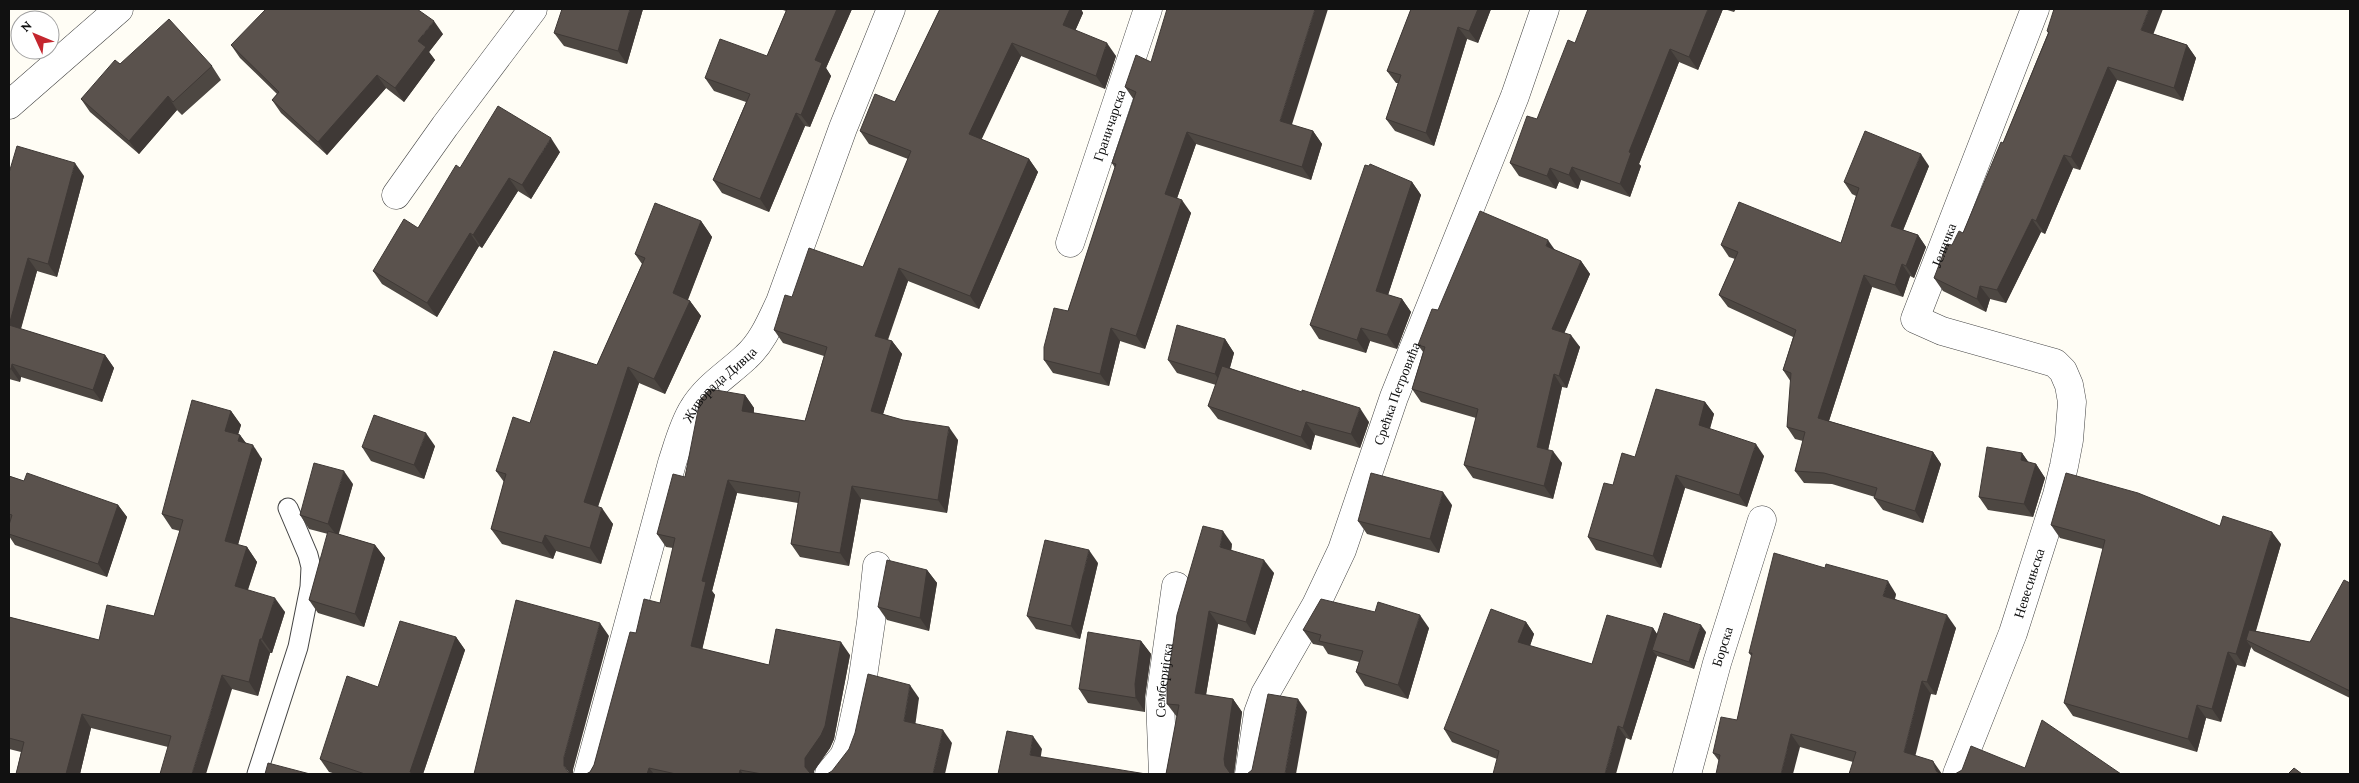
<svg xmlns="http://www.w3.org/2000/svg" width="2359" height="783" viewBox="0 0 2359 783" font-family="'Crimson Pro',serif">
<rect width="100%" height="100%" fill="#fffdf5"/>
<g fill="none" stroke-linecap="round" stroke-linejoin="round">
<!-- service casing -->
<g stroke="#444" stroke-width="21">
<polyline id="service" points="257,774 298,647 310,587 311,567 308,555 288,508"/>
</g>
<!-- minor casing -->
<g stroke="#444" stroke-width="29">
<g id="minor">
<polyline points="9,105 119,9"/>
<polyline points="396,195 445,126 533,9"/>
<path id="s1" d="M1070 243 1148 9"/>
<path id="s2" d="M588 774 672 463C678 445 683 425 693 409 706 387 728 374 746 357 762 343 771 321 780 302L843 128 891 9"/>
<polyline points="829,774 844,756 849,743 862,683 871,622 877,566"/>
<path id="s3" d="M1163 774 1160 699 1176 586"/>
<path id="s4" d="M1249 774 1258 713 1265 694 1316 605 1342 550 1394 397 1515 96 1545 9"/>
<path id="s5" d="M1687 774 1717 663 1762 520"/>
<path id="s6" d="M1957 774 2013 633 2057 495 2064 466 2069 440 2072 402 2069 385 2063 371 2055 363 1942 331 1915 319 2035 9"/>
</g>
</g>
<!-- service -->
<use href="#service" stroke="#fff" stroke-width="19"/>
<!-- minor -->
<use href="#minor" stroke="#fff" stroke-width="28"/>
</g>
<!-- wall -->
<g fill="#4d4742">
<polygon points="643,9 627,64 564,46 554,33"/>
<polygon points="780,9 852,9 826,68 831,76 810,127 805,126 769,212 722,193 713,180 746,102 714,91 705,78 767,56 786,11"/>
<polygon points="940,9 1081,9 1083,13 1075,31 1116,56 1105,89 1021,56 981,139 1029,159 1038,172 979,309 908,281 888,340 892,341 902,354 883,414 958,440 947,513 861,499 849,566 800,557 791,544 798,503 737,493 712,591 715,595 702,649 769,665 850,655 834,739 830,748 814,771 814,774 586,774 590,772 594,765 636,633 660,603 673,548 666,547 657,534 685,477 745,395 754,408 754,413 805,421 824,356 783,343 774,330 792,297 863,267 908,159 869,144 860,131 895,102"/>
<polygon points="1411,9 1491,9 1478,43 1467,39 1434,146 1395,131 1386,119 1398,83 1396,83 1387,71"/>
<polygon points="1723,9 1698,70 1679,62 1639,164 1641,166 1630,197 1581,180 1578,189 1559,182 1556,189 1519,176 1510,163 1537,119 1575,43"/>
<polygon points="1724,9 1736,9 1734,12"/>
<polygon points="2047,31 2154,34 2187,45 2196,58 2183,101 2117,80 2080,170 2073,168 2045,234 2041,232 2006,303 1990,299 1986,312 1943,291 1934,278 1952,245 1963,233 2003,143 2048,33"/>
<polygon points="443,34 429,52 435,60 404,102 386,88 327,155 281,113 272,100 277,94 240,58 231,45"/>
<polygon points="120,64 212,66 221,80 182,115 177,110 139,154 90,112 81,99"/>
<polygon points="1125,87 1292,125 1313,131 1322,144 1311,180 1196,144 1177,198 1191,213 1145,349 1120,341 1109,386 1053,373 1044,360 1068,311 1115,168 1112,163 1134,100"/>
<polygon points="560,152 531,199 518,191 482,248 479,246 437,317 382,284 373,271 418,228 460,168"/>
<polygon points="1929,166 1903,230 1918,235 1926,247 1914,278 1910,276 1903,297 1872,287 1829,421 1933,452 1941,464 1923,523 1883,510 1874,498 1875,497 1832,484 1804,483 1795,471 1803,441 1795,439 1787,427 1791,382 1783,370 1793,337 1728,307 1719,295 1735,259 1729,257 1721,245 1841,243 1856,196 1852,194 1844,182"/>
<polygon points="9,173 84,176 57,277 37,271 21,329 105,355 114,368 102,402 21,377 20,382 9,379"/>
<polygon points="1412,182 1421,195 1388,295 1402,299 1411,312 1397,349 1370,341 1366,353 1319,339 1310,325"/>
<polygon points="701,221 712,237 688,300 690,301 701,316 665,394 639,383 598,507 613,524 601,564 556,551 553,559 502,544 491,529 504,482 496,471 530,423 597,365 642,264 635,254"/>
<polygon points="1555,250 1581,261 1590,274 1564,333 1580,347 1567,388 1562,387 1548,450 1562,463 1553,499 1473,478 1464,465 1476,418 1421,402 1412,389 1423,352 1418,345 1438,310"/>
<polygon points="1225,339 1234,353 1230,368 1369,422 1360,448 1315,435 1311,450 1218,419 1208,406 1216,385 1177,373 1168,360"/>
<polygon points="1705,402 1714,414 1710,429 1764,456 1747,507 1685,488 1661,568 1596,550 1588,537 1613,485 1635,457"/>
<polygon points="231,411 241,425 238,434 240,435 246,443 262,459 238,545 247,547 257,562 248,590 285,612 272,653 270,653 258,696 232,689 168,747 91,728 80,774 16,774 21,752 9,749 9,617 99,640 154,616 180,531 172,529 162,514"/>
<polygon points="435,446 424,479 371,461 362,447"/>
<polygon points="2022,453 2029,463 2036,464 2045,478 2033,517 1988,510 1979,497"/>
<polygon points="9,476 24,481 118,505 127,517 107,577 15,545 9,536"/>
<polygon points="353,484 338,534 375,545 385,558 364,627 318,613 309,600 328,534 309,529 300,515"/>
<polygon points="1452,505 1439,553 1367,534 1358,521"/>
<polygon points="2051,525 2220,526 2281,544 2256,631 2310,642 2350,583 2350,698 2254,651 2251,647 2245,667 2237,665 2221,722 2206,718 2197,752 2073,716 2064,703 2103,549 2060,538"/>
<polygon points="1232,544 1231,550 1274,573 1255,635 1218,624 1206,695 1233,699 1242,712 1234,774 1166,774 1177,717 1167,704"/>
<polygon points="1098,563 1080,639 1036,629 1027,616"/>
<polygon points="927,570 937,583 929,631 887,620 878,607"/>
<polygon points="1896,594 1895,599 1956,628 1936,695 1931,694 1853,762 1800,747 1719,761 1713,753 1737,720 1752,657 1749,653"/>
<polygon points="1526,622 1534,634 1530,646 1592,664 1653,628 1657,634 1706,632 1694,669 1657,656 1631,740 1626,738 1497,759 1452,742 1444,729"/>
<polygon points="1429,628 1408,699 1365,686 1356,672 1359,662 1328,654 1323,646 1313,644 1303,630"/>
<polygon points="456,637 465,650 423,774 336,774 329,772 320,759 378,687"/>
<polygon points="1141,641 1151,654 1145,697 1145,712 1088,703 1079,689"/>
</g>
<!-- shaded-wall -->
<g fill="#3f3936">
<polygon points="630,9 643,9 627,64 618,51"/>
<polygon points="837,9 852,9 826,68 831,76 810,127 801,115 815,60"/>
<polygon points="1070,9 1081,9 1083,13 1072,38 1063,25"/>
<polygon points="1315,9 1328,9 1289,134 1280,121"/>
<polygon points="1478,9 1491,9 1478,43 1469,31"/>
<polygon points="1708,9 1723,9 1698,70 1689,57"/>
<polygon points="2149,9 2163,9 2150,43 2141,30"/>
<polygon points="434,21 443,34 429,52 435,60 404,102 395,88 418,41"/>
<polygon points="1458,27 1467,39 1434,146 1426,133"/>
<polygon points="1012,43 1021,56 978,147 969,134"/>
<polygon points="1107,43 1116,56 1105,89 1096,76"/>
<polygon points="2187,45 2196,58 2183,101 2174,88"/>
<polygon points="1670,49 1679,62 1639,164 1641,166 1630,197 1620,184 1629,152"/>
<polygon points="2108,67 2117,80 2080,170 2071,157"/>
<polygon points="377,75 386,88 327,155 318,142"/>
<polygon points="168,96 177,110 139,154 129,141"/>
<polygon points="796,113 805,126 769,212 760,199"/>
<polygon points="1313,131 1322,144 1311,180 1302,167"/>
<polygon points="1187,132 1196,144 1174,207 1165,194"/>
<polygon points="551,138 560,152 531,199 522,185"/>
<polygon points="1921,154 1929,166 1900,238 1891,226"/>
<polygon points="2064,155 2073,168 2045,234 2036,221"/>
<polygon points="1029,159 1038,172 979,309 970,296"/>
<polygon points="75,163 84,176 57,277 48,264"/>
<polygon points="1572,167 1581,180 1578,189 1569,175"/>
<polygon points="1550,168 1559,182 1556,189 1547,176"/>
<polygon points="509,178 518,191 482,248 473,235"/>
<polygon points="1412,182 1421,195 1385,304 1376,291"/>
<polygon points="1182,200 1191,213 1145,349 1136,336"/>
<polygon points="2032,219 2041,232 2006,303 1997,290"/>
<polygon points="701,221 712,237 684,309 673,293"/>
<polygon points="470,233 479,246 437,317 427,303"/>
<polygon points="1918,235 1926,247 1914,278 1906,266"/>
<polygon points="1548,240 1557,253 1546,246"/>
<polygon points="28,258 37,271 18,338 9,325"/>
<polygon points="1581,261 1590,274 1561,341 1552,329"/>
<polygon points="1902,264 1910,276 1903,297 1895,285"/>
<polygon points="899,268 908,281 884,349 875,336"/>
<polygon points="1864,275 1872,287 1826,430 1818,418"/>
<polygon points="1980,286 1990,299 1986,312 1977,299"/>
<polygon points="1402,299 1411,312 1397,349 1387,335"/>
<polygon points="690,301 701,316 665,394 654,379"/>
<polygon points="1111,328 1120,341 1109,386 1100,374"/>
<polygon points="1361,328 1370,341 1366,353 1357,340"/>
<polygon points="1571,335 1580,347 1567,388 1559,376"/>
<polygon points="1225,339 1234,353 1224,387 1215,374"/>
<polygon points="892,341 902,354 880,424 871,411"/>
<polygon points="105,355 114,368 102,402 93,390"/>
<polygon points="12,364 21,377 20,382 11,369"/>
<polygon points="628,367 639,383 594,518 584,502"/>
<polygon points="1554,374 1562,387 1546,459 1537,447"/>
<polygon points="745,395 754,408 751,424 742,411"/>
<polygon points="1705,402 1714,414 1707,437 1699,425"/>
<polygon points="1360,408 1369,422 1360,448 1351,434"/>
<polygon points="231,411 241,425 235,445 225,431"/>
<polygon points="1306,422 1315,435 1311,450 1301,437"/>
<polygon points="949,427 958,440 947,513 938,500"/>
<polygon points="426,433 435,446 424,479 414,465"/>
<polygon points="240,435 250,449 238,441"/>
<polygon points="1756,444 1764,456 1747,507 1739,495"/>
<polygon points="253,445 262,459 235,555 225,541"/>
<polygon points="1553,451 1562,463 1553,499 1544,486"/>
<polygon points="1933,452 1941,464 1923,523 1915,511"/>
<polygon points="2022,453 2031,466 2021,460"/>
<polygon points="2036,464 2045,478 2033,517 2024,504"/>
<polygon points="344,471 353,484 338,537 328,524"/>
<polygon points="1676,475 1685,488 1661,568 1653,556"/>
<polygon points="728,480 737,493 712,591 715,595 700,659 691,646 702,581"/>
<polygon points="852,486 861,499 849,566 840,553"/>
<polygon points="1443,492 1452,505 1439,553 1430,539"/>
<polygon points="118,505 127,517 107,577 98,564"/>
<polygon points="602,508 613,524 601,564 590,548"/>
<polygon points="1223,531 1232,544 1230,560 1220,547"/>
<polygon points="2272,532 2281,544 2252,643 2246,640 2251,647 2245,667 2236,654"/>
<polygon points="545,535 556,551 553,559 542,543"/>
<polygon points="375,545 385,558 364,627 355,614"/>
<polygon points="247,547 257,562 244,600 235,586"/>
<polygon points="1089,550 1098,563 1080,639 1071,626"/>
<polygon points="1264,560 1274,573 1255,635 1246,622"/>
<polygon points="927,570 937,583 929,631 920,618"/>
<polygon points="1888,581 1896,594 1892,608 1883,596"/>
<polygon points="275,598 285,612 272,653 262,639"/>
<polygon points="1209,611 1218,624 1204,706 1195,693"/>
<polygon points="1420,615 1429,628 1408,699 1398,685"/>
<polygon points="1947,615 1956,628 1936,695 1927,682"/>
<polygon points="1526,622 1534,634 1527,654 1518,642"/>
<polygon points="600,623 609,636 573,770 573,774 570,774 564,766 564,757"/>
<polygon points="1701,625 1706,632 1694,669 1689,662"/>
<polygon points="1653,628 1661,640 1652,650 1657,656 1631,740 1623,728"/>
<polygon points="456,637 465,650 423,774 411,774 410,772"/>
<polygon points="260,639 270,653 258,696 249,682"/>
<polygon points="1141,641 1151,654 1145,697 1145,712 1136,698 1135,684"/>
<polygon points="841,642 850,655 834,739 830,748 814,771 814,774 811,774 805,767 805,758"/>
<polygon points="2228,652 2237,665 2221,722 2212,709"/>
<polygon points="222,675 232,689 206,774 192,774"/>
<polygon points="1922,681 1931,694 1913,765 1904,752"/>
<polygon points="910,685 919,698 914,734 904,721"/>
<polygon points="1233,699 1242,712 1234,774 1231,774 1225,766 1224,759"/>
<polygon points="1298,699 1307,712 1296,774 1285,774"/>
<polygon points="2197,705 2206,718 2197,752 2188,739"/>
<polygon points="82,714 91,728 80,774 66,774"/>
<polygon points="1618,726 1626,738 1616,774 1605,774"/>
<polygon points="943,730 952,743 945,774 933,774"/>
<polygon points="1791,734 1800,747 1793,774 1781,774"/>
<polygon points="1033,736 1042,749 1039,768 1030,755"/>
<polygon points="1933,761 1942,774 1938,774 1936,771"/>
<polygon points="649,768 654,774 647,774"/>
<polygon points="740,770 743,774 739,774"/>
</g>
<!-- building -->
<g fill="#5a524d" stroke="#3f3936">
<polygon points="266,9 417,9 434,21 418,41 426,47 395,88 377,75 318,142 272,100 279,92 231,45"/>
<polygon points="562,9 630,9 618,51 554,33"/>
<polygon points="787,9 837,9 815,60 822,63 801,115 796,113 760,199 713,180 750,94 705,78 720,39 767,56"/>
<polygon points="940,9 1070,9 1063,25 1107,43 1096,76 1012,43 969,134 1029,159 970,296 899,268 875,336 892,341 871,411 903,420 949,427 938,500 852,486 840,553 791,544 800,492 728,480 702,581 706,582 691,646 769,665 776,629 841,642 825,726 821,735 805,758 805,767 810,773 812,774 762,774 740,770 739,774 676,774 649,768 647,774 586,774 590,772 594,765 630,632 636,633 644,599 660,603 675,538 657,534 673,474 685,477 700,400 710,389 745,395 742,411 805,421 827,347 774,330 785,295 792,297 809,248 863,267 911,151 860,131 875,94 895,102"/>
<polygon points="1167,9 1315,9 1280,121 1313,131 1302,167 1187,132 1165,194 1182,200 1136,336 1111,328 1100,374 1044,360 1044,347 1054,308 1068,311 1116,164 1112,163 1136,92 1125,87 1136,55 1151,62"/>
<polygon points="1411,9 1478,9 1469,31 1458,27 1426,133 1386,119 1401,75 1387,71"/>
<polygon points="1588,9 1708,9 1689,57 1670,49 1629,152 1631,153 1620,184 1572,167 1569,175 1550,168 1547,176 1510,163 1527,116 1537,119 1568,40 1575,43"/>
<polygon points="2054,9 2149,9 2141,30 2187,45 2174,88 2108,67 2071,157 2064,155 2036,221 2032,219 1997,290 1980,286 1977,299 1934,278 1947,244 1952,245 1959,231 1963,233 2001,142 2003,143 2049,32 2047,31"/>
<polygon points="169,19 212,66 173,102 168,96 129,141 81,99 115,60 120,64"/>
<polygon points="498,106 551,138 522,185 509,178 473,235 470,233 427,303 373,271 404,219 418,228 456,165 460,168"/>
<polygon points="1865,131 1921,154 1891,226 1918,235 1906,266 1902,264 1895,285 1864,275 1818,418 1933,452 1915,511 1874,498 1877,488 1824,473 1795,471 1805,432 1787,427 1791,373 1783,370 1796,330 1719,295 1738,252 1721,245 1739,202 1841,243 1859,188 1844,182"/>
<polygon points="17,146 75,163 48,264 28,258 9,325 105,355 93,390 12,364 11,369 9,369 9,173"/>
<polygon points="1370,164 1412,182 1376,291 1402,299 1387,335 1361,328 1357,340 1310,325 1365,165 1369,166"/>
<polygon points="655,203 701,221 673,293 690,301 654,379 628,367 584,502 602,508 590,548 545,535 542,543 491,529 506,474 496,471 513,417 530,423 554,351 597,365 645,258 635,254"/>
<polygon points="1480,211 1548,240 1546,246 1581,261 1552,329 1571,335 1559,376 1554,374 1537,447 1553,451 1544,486 1464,465 1478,409 1412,389 1425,347 1418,345 1432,309 1438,310"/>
<polygon points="1177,325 1225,339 1215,374 1168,360"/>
<polygon points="1222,366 1302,392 1302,390 1360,408 1351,434 1306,422 1301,437 1208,406"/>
<polygon points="1656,389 1705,402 1699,425 1756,444 1739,495 1676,475 1653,556 1588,537 1604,483 1613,485 1622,453 1635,457"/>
<polygon points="192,400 231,411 225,431 240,435 238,441 253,445 225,541 247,547 235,586 275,598 262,639 260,639 249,682 222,675 192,774 160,774 171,736 82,714 66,774 16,774 24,742 9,738 9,617 99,640 107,605 154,616 183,520 162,514"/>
<polygon points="374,415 426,433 414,465 362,447"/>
<polygon points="1987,447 2022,453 2021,460 2036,464 2024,504 1979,497"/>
<polygon points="314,463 344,471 328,524 300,515"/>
<polygon points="27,473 118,505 98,564 9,534 9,525 12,515 9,514 9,476 24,481"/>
<polygon points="1371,473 1443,492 1430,539 1358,521"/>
<polygon points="2066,473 2138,493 2220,526 2223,516 2272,532 2236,654 2228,652 2212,709 2197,705 2188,739 2064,703 2105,540 2051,525"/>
<polygon points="1203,526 1223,531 1220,547 1264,560 1246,622 1209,611 1195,693 1233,699 1224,759 1225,766 1230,773 1233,774 1166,774 1179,705 1167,704 1167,687 1177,615"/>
<polygon points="328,531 375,545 355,614 309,600"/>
<polygon points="1045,540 1089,550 1071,626 1027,616"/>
<polygon points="1774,553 1825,568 1826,564 1888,581 1883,596 1947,615 1927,682 1922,681 1904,752 1933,761 1936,771 1941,774 1849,774 1856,752 1791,734 1781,774 1716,774 1720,755 1713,753 1721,717 1737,720 1752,653 1749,653"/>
<polygon points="887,560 927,570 920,618 878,607"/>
<polygon points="2344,580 2350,583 2350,691 2246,640 2249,630 2310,642"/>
<polygon points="1321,599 1375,612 1378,602 1420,615 1398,685 1356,672 1363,651 1319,641 1321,635 1303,630"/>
<polygon points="516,600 600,623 564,757 564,766 568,772 571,774 474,774"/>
<polygon points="1491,609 1526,622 1518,642 1592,664 1607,615 1653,628 1623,728 1618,726 1605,774 1493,774 1499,751 1444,729"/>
<polygon points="1664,613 1701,625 1689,662 1652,650"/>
<polygon points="400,621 456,637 410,772 417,774 365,774 320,759 347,676 378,687"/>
<polygon points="1088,632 1141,641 1135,684 1136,698 1079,689"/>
<polygon points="868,674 910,685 904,721 943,730 933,774 827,774 832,771 849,749 855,733"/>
<polygon points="1268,694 1298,699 1285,774 1247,774 1252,770"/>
<polygon points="2042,720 2121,774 1955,774 1962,770 1971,746 2025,768"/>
<polygon points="1007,731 1033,736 1030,755 1146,774 998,774"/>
<polygon points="268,763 310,774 265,774"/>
<polygon points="2294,768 2302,774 2288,774"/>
</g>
<g text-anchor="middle" stroke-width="5" stroke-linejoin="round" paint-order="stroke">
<!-- street labels -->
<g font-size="14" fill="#111" stroke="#fff">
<text dy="5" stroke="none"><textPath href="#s1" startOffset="124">Граничарска</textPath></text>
<text dy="5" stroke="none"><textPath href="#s6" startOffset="661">Јеличка</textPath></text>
<text dy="5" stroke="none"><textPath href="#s2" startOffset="416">Живорада Дивца</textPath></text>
<text dy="5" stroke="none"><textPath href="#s4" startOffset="411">Срећка Петровића</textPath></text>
<text dy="5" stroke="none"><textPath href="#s6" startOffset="204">Невесињска</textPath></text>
<text dy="5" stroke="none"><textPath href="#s5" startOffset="132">Борска</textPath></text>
<text dy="5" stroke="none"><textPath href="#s3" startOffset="94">Семберијска</textPath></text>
</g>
</g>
<!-- border -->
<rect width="2359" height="783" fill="none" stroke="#111111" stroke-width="20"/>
<!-- north arrow -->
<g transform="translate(35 35) rotate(314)"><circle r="24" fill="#ffffff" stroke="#a0a0a0"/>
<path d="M0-4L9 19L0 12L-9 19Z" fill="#c4262e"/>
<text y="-8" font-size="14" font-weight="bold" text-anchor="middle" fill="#111111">N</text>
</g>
</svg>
